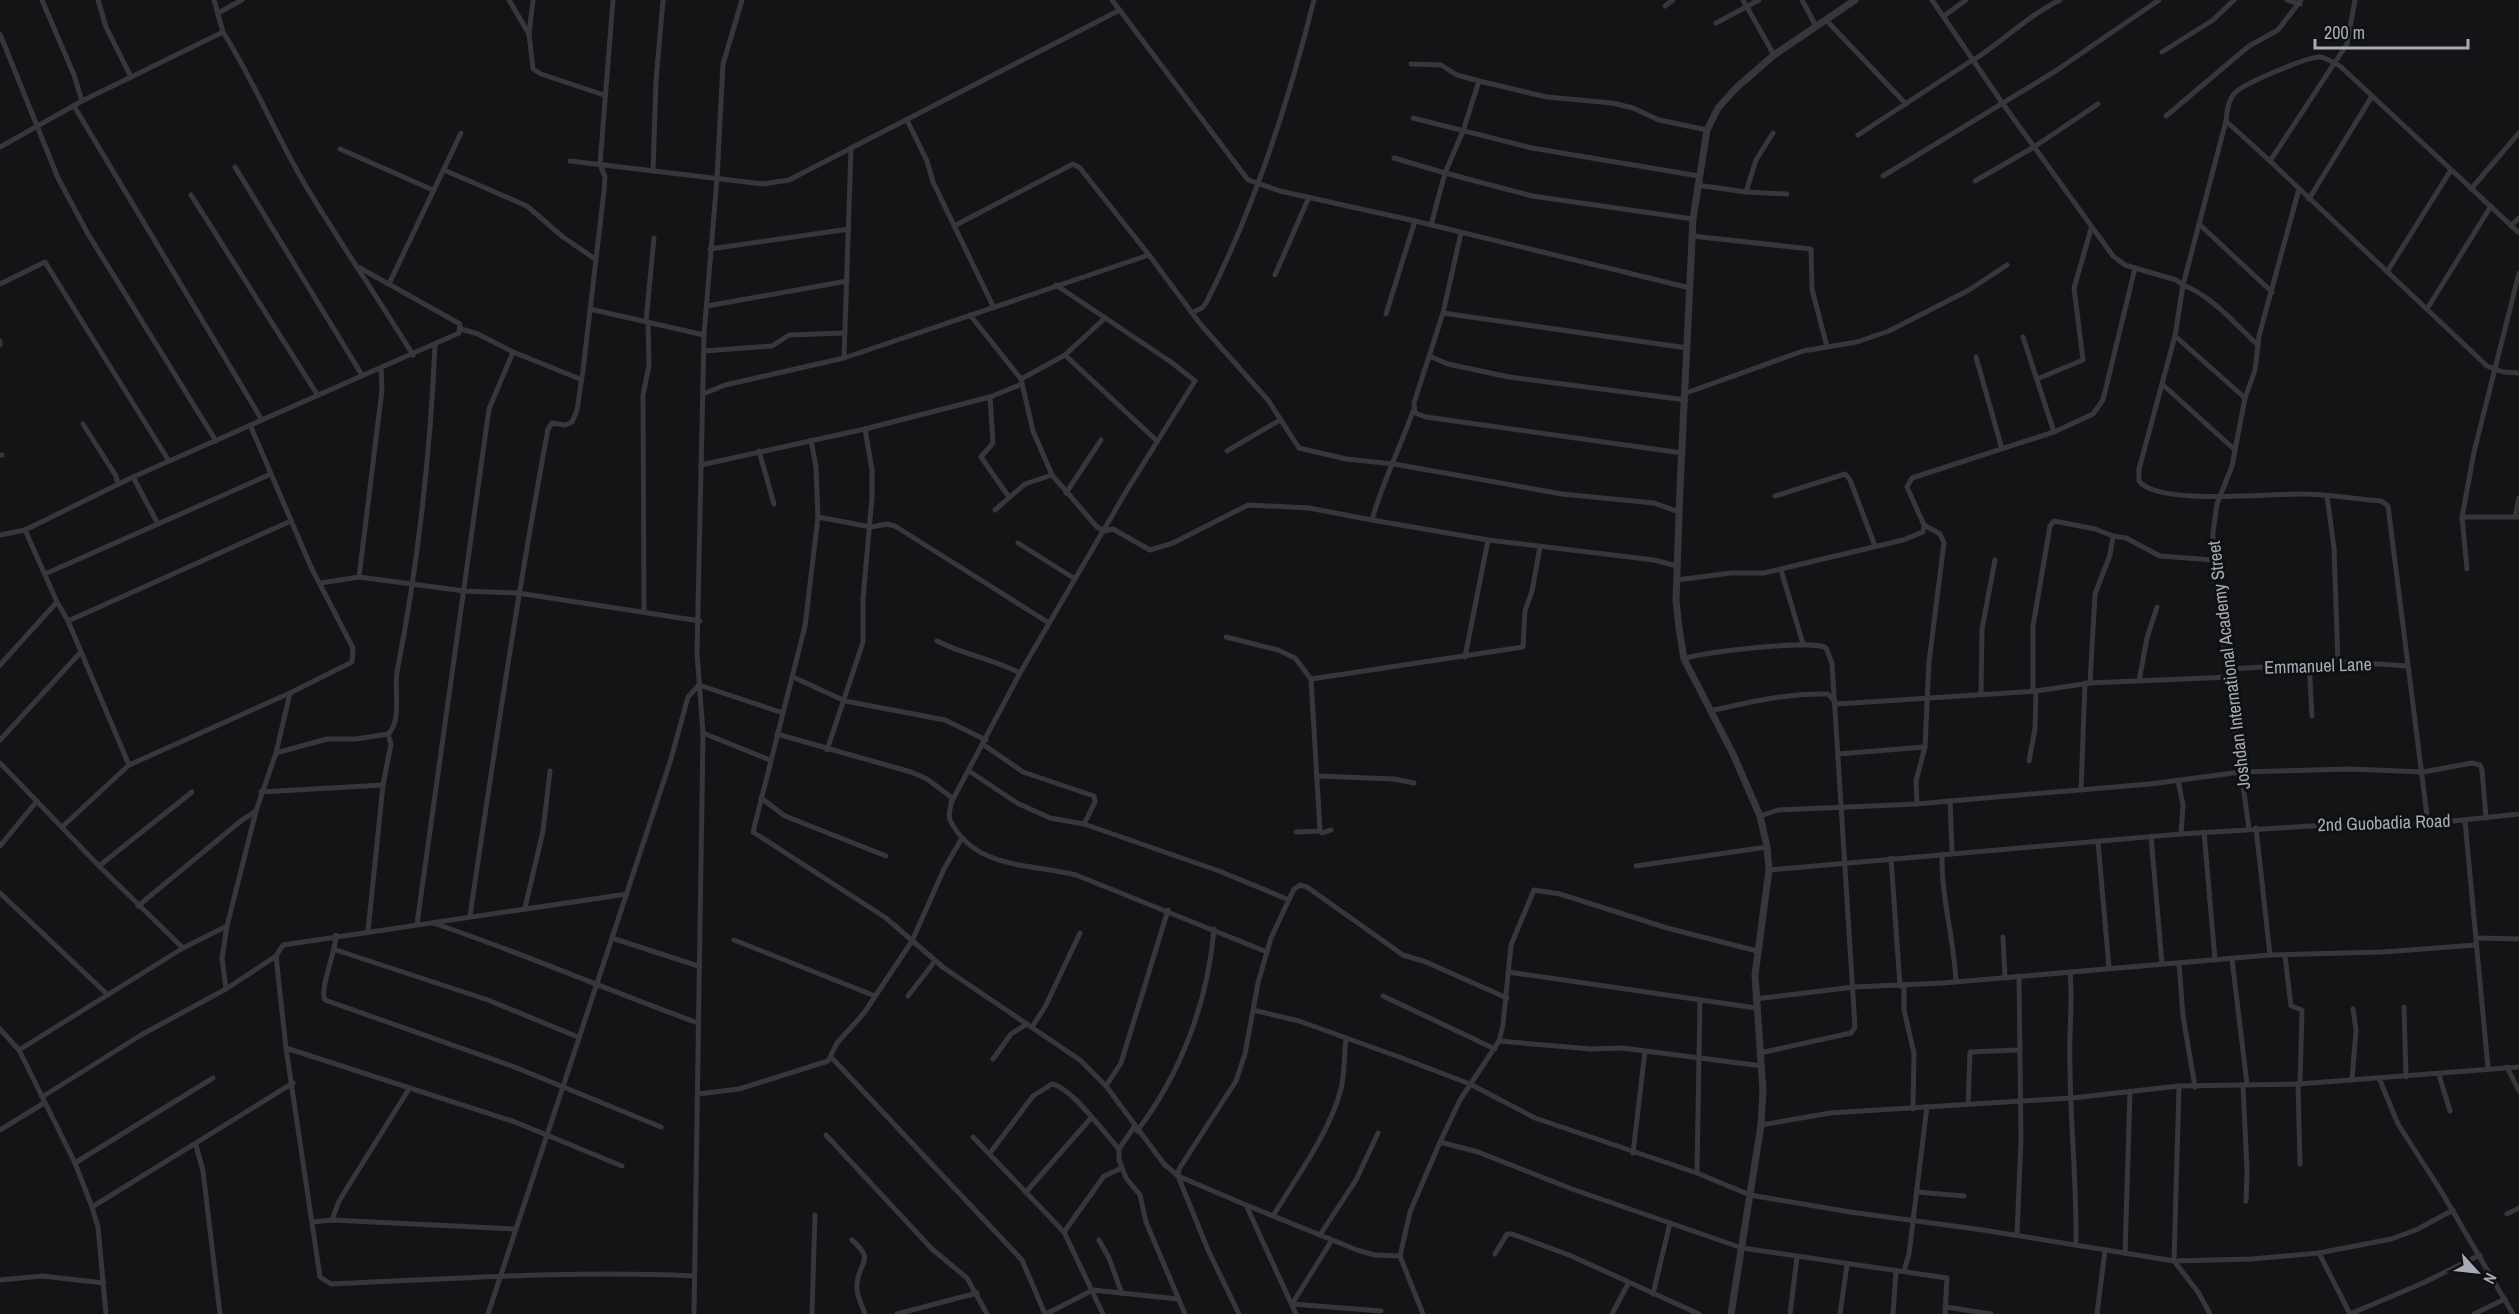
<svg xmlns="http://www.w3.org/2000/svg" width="2519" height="1314" viewBox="0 0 2519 1314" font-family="'Archivo Narrow',sans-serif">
<rect width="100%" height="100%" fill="#141416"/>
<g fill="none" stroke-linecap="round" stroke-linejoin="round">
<!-- minor -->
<g stroke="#35373b" stroke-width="5">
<polyline points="98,0 106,27 131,77"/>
<polyline points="214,0 223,32"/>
<polyline points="509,0 529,34"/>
<polyline points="533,0 529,34 533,69 541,74 604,95"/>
<polyline points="1112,0 1248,180 1280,191 1415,221 1690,288"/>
<polyline points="1743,0 1774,55"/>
<polyline points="1802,0 1816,26"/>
<polyline points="1932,0 2003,104 2113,256 2125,265 2176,280 2183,285 2226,121 2270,161 2347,44 2355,0"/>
<polyline points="2287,0 2300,4"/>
<polyline points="1665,6 1673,0"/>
<polyline points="218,13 242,0"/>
<polyline points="1944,16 1966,0"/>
<polyline points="1826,20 1906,104"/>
<polyline points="1716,23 1759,0"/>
<polyline points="0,34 58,178 88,234 216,441"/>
<polyline points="2162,52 2213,20 2234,0"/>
<path d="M1975 59C2004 40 2029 15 2060 0"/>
<polyline points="1411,64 1441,65 1457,75 1479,81 1547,97 1612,103 1633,108 1659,120 1707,130"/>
<polyline points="1479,81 1463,131 1445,173 1532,196 1693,219"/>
<path d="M82 101 223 32C256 84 278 141 310 193 343 247 379 300 413 355"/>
<polyline points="74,106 262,420"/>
<polyline points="2166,116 2249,46 2278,30 2301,0"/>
<polyline points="1413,118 1532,148 1699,176"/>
<polyline points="907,120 927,161 933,182 993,306"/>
<path d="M2226 121C2227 111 2228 98 2237 91 2246 83 2307 57 2319 57 2326 57 2333 63 2340 66L2519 233"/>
<polyline points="1858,135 1974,59"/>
<polyline points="0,147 82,101 74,75 42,0"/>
<polyline points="340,149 433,190"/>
<polyline points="1394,158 1445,173 1431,225"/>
<polyline points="570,161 763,184 789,180 1118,11"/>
<polyline points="2270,161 2487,366 2503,372 2519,373"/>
<polyline points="235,167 362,375"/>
<polyline points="444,170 527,206 563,237 595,259"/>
<polyline points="653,171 656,81 663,0"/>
<polyline points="1883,176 2054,72 2159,0"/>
<polyline points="1975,181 2034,147 2098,104"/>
<polyline points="1697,185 1746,192 1756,160 1773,133"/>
<polyline points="2471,189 2519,133"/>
<polyline points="1746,192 1787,194"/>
<polyline points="191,195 317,394"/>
<polyline points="2309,199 2372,96"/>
<polyline points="2199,224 2272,292"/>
<polyline points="954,226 1073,164 1080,168 1149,255"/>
<polyline points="2511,226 2519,218"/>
<polyline points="1461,233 1443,313 1414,403 1415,413 1426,417 1682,453"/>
<polyline points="1692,236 1811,249 1812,289 1827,347"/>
<polyline points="710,249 849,229"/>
<polyline points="2387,272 2451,170"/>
<polyline points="1275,275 1309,197"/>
<polyline points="0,284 45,262 169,461"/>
<polyline points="389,284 461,133"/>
<polyline points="707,306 847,281"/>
<polyline points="590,309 704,335"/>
<polyline points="2427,309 2491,206"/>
<path d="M1193 312 1202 308 1206 303C1255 207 1288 104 1314 0"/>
<polyline points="1443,313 1687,348"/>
<polyline points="1386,314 1415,221"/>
<path d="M970 315 1021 379 1033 431 1052 475 1097 527 1104 531 1113 529 1150 550 1173 543 1248 505 1309 508 1372 520C1382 483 1400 448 1413 411"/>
<polyline points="646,321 654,238"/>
<polyline points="461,329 478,334 513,352 580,379"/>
<polyline points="2175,336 2245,398"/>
<polyline points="2023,337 2054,432"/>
<polyline points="0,341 0,345"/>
<path d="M2258 345C2235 324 2212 296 2183 285L2175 336 2139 469V481C2158 506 2270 493 2302 494 2328 494 2355 499 2381 501L2388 506 2428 824"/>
<polyline points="704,351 772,346 789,335 845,333"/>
<polyline points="1065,355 1157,441"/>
<polyline points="1429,356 1448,364 1509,377 1686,400"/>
<polyline points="1976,357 2002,449"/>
<polyline points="844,358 851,148"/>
<polyline points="1021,379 1065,355 1105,318"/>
<polyline points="2037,379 2083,360 2074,288 2091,229"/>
<polyline points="2162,384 2235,450"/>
<polyline points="1686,393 1803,351 1857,342 1889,331 1969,290 2007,265"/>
<polyline points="703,394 725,385 844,358 1149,255 1201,325 1268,400 1299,448 1346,459 1394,464 1562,494 1654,503 1679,512"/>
<polyline points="990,397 993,443 981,457 1009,497"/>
<polyline points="83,424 116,476 118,484"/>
<polyline points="811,440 816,467 818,517 805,626 753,832 886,918 944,968 1080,1060 1106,1086 1164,1164 1178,1176 1246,1205 1296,1314"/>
<polyline points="759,451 774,504"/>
<polyline points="1227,451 1280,420"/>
<polyline points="0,455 2,455"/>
<polyline points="701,465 865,429 990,397 1022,384"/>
<polyline points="133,477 158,524"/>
<polyline points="1066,493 1101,440"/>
<polyline points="1775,496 1845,474 1850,480 1875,546"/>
<polyline points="2327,496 2334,548 2338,663"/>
<polyline points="995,510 1025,484 1052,475"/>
<polyline points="818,517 871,527 887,524 895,526 1049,623"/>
<polyline points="2462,517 2474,452 2519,273"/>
<polyline points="2515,517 2519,498"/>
<polyline points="1372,520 1488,540 1654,560 1677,566"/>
<polyline points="25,530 57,602 68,621 129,765"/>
<polyline points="0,535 25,530 133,477 459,333 460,324 360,268"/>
<polyline points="2113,536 2126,538 2160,556 2213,560"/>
<polyline points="1018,543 1075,579"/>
<polyline points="2467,569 2462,517 2519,517"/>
<polyline points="1781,570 1803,644"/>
<polyline points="45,574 271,474"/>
<polyline points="359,577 382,390 381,368"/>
<polyline points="1677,580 1731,573 1764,573 1903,540 1923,532 1924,525 1907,487 1912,478 2054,432 2093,414 2103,400 2135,268"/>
<polyline points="321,583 359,577 464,591 518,593 700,621"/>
<polyline points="644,611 643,395 649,365 648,322"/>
<polyline points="68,621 291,521"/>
<polyline points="1226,637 1278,650 1295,658 1311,679"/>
<path d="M937 641C964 655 994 659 1020 673"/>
<polyline points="1465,657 1488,540"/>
<path d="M1684 659C1700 652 1815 639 1826 648L1832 663 1855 1027 1851 1033 1760 1053"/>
<polyline points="2309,663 2312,716"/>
<polyline points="0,665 57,602"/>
<polyline points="2229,669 2350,662 2407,666"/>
<polyline points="793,677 845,701 945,720 986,740"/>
<polyline points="2139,681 2147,638 2157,607"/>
<polyline points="2033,690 2033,626 2050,526 2054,521 2095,529 2113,536 2110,555 2095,594 2090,683"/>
<polyline points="1981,694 1982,629 1995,560"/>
<path d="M1710 711C1749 702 1788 693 1828 694L1837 704 2036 691 2090 683 2229 677"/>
<polyline points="703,733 770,760"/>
<path d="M777 734 911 772 927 779 951 797C953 804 947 813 950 820 975 870 1029 863 1076 875L1267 952"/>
<polyline points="0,740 80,653"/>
<polyline points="984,745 1023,772 1094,796 1095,802 1084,824"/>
<polyline points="827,750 863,642 863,599 872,497 872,470 865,429"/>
<path d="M276 753 327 739H356L388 734C402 722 394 689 397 672 418 565 430 456 435 346"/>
<polyline points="1838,754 1925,747"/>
<polyline points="2029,761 2035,729 2036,691"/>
<polyline points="0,763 99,866 183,948"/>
<polyline points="969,771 1017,803 1050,818 1084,824 1219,871 1287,899"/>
<polyline points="1317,776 1394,779 1414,783"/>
<polyline points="2178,780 2183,805 2181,834"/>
<polyline points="2081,790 2085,683"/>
<polyline points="261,792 383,785"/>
<polyline points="761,798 785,816 886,856"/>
<polyline points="952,801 1020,673 1127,490 1195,381 1171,362 1056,285"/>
<polyline points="1950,801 2150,784 2241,772 2350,769 2423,772 2472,763 2480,765 2482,770 2486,818"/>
<polyline points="1917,804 1950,801 1952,852"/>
<polyline points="1760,816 1778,810 1917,804 1916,781 1925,747 1929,662 1944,543 1940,534 1924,525"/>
<polyline points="2465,821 2488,1068"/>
<polyline points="62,827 129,765 290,693 352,662 353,648 311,567 251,427"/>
<polyline points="2256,828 2270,955"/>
<polyline points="2249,829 2213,568 2213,532 2217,504 2232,466 2245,398 2255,370 2259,336 2299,189"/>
<polyline points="1320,831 1322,833 1331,830"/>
<polyline points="1296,832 1320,831 1311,679 1523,647 1525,611 1532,591 1540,547"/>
<polyline points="2204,832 2215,960"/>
<polyline points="2151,836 2162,964"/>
<polyline points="2098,842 2109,968"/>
<polyline points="0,846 37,801"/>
<path d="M1942 854C1941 897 1954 938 1956 982"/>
<polyline points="1891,858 1900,986"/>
<polyline points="99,866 192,792"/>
<polyline points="1636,866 1767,847"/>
<polyline points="1769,870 2181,834 2311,826 2416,825 2519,814"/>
<polyline points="0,893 108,995"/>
<path d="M627 894 283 945 276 956 286 1048 320 1277 331 1284C451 1279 573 1270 694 1276"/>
<polyline points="138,906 242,820 256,811"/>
<polyline points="525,908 543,831 550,771"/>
<path d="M470 916C494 753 518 591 548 429L552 423 565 425 572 422 577 410 583 370 604 191 605 177 600 164 613 0"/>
<path d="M433 923C523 953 609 991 698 1023"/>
<polyline points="417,924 489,409 513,352"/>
<polyline points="368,931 383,785 391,744 388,734"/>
<path d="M336 935C336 951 319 990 325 1000L512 1066 661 1127"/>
<polyline points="2003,937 2005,978"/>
<polyline points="612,938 698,966"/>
<polyline points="2478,938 2519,939"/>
<polyline points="734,940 875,996"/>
<polyline points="336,950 488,1000 578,1037"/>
<polyline points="2285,956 2291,1006 2302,1010 2300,1084"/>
<polyline points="2232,959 2247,1084"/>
<polyline points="2179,963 2183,1016 2195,1087"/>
<polyline points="1508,972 1756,1008"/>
<path d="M2070 972C2072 992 2071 1011 2070 1032 2068 1103 2077 1174 2076 1245"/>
<polyline points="1904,985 1904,1010 1914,1053 1913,1109"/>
<polyline points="226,989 222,958 227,926 256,811 276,753 290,693"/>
<polyline points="908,996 935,961"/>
<polyline points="1383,996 1495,1049"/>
<polyline points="1755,999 1854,987 1943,983 2270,955 2383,952 2476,945"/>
<polyline points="2404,1007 2406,1077"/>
<polyline points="1253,1010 1299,1021 1402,1058 1470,1084 1535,1118 1697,1173 1750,1195 1850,1212 1983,1230 2174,1261 2252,1259 2319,1253 2391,1239 2416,1230 2453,1210"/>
<polyline points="1032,1027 1045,1007 1080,933"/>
<polyline points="0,1029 19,1050 75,1163 92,1207 98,1227 106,1314"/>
<polyline points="1499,1041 1591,1049 1622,1048 1762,1066"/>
<polyline points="286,1048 515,1122 622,1166"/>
<polyline points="19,1050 183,948 227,926"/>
<polyline points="831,1057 1022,1260 1045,1314"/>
<polyline points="993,1059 1011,1034 1027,1024"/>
<polyline points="2507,1067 2519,1091"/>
<polyline points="2439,1075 2450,1111"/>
<polyline points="2379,1078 2398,1124 2441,1191 2513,1314"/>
<polyline points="2352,1080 2356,1030 2353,1009"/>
<polyline points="2298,1084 2300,1164"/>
<polyline points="2243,1085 2247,1171 2246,1201"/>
<polyline points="1106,1086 1121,1063 1168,910"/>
<polyline points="2179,1086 2174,1261 2198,1292 2210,1314"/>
<polyline points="698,1094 739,1089 828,1061 837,1043 864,1013 912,941 944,869 962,838"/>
<polyline points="42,1097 141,1035 226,989 276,956"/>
<polyline points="1968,1104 1970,1052 2018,1050"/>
<polyline points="1761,1125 1830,1113 2072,1098 2179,1086 2298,1084 2519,1067"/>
<polyline points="1134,1127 1119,1149 1119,1160 1126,1178 1140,1195 1146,1222 1185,1314"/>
<polyline points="0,1130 44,1103"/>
<path d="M1137 1131C1181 1074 1208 1001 1214 929"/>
<polyline points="826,1135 932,1249 967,1278 987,1314"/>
<polyline points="973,1137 1064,1232 1103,1314"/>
<polyline points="1440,1142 1478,1152 1572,1189 1742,1248 1947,1278 1945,1314"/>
<polyline points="196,1145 203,1171 220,1314"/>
<path d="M990 1153 1033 1096 1052 1084C1072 1088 1104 1133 1119 1149"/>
<polyline points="1633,1153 1645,1051"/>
<polyline points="75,1163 213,1078"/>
<polyline points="1697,1173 1700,1000"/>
<polyline points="1026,1192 1091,1118"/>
<polyline points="1917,1192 1964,1196"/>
<polyline points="1246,1205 1357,1250 1375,1255 1400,1256 1423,1314"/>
<polyline points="92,1207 293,1083"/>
<polyline points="2507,1214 2519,1208"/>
<path d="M1273 1216C1297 1176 1329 1134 1341 1089 1345 1073 1344 1054 1346 1038"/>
<polyline points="332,1220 339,1201 409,1089"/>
<polyline points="313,1222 332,1220 515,1229"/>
<polyline points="1064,1232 1104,1176 1122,1168"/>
<polyline points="1320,1235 1356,1180 1378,1133"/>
<polyline points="2017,1235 2021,1139 2019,976"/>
<path d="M852 1240C877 1262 857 1262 857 1286 856 1295 862 1305 865 1314"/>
<polyline points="1099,1240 1109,1258 1122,1294"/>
<polyline points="1332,1240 1292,1304 1381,1311"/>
<polyline points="2319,1253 2350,1314"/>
<polyline points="1495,1254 1507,1234 1512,1234 1569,1255 1699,1314"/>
<polyline points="2125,1254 2130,1091"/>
<polyline points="1400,1256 1410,1212 1440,1142 1460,1100 1499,1041 1503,1025 1511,945 1534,890 1560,894 1667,928 1757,951"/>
<polyline points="1904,1271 1909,1254 1927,1106"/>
<polyline points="0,1280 42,1276 104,1283"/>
<polyline points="1653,1294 1670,1223"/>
<polyline points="1946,1307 1991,1314"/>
<polyline points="488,1314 671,759 688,697 699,685 783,713"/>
<polyline points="694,1314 703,733 697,653 704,335 717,178 723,64 742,0"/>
<polyline points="812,1314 815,1215"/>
<polyline points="897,1314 977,1293"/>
<polyline points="1046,1314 1093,1290 1178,1299"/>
<polyline points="1239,1314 1208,1250 1178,1176 1179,1169 1236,1081 1245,1054 1258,983 1271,938 1294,889 1300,885 1307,887 1403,955 1426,962 1507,998"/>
<polyline points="1612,1314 1628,1284"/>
<polyline points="1790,1314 1797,1257"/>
<polyline points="1840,1314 1847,1265"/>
<polyline points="1893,1314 1896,1271"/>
<polyline points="2097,1314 2105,1250"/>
<polyline points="2350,1314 2423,1283 2480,1255"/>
<polyline points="2474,1314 2505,1299"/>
</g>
<!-- tertiary -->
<polyline stroke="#35373b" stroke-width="7" points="1731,1314 1761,1125 1763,1091 1755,975 1769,870 1767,847 1760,816 1733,754 1684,659 1679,628 1676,600 1680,488 1693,219 1707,130 1718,108 1736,88 1774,55 1855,0"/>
</g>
<g text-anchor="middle" stroke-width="6" stroke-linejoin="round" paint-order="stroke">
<!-- street labels -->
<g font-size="18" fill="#a6acb7" stroke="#0f1011">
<text transform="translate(2229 665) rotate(-97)" y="6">Joshdan International Academy Street</text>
<text transform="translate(2318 666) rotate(-2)" y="6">Emmanuel Lane</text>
<text transform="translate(2384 823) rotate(-2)" y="6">2nd Guobadia Road</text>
</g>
</g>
<!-- north arrow -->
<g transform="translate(2477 1272) rotate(117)" stroke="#0f1011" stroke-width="4.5" paint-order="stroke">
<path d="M0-4.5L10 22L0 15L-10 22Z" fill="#a6acb7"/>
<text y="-9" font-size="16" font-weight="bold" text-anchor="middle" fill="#a6acb7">N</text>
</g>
<!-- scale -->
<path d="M2315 39v9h153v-9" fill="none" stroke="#a6acb7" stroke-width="3"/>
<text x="2324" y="39" font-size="18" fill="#a6acb7" stroke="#0f1011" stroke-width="4.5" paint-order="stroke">200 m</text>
</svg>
